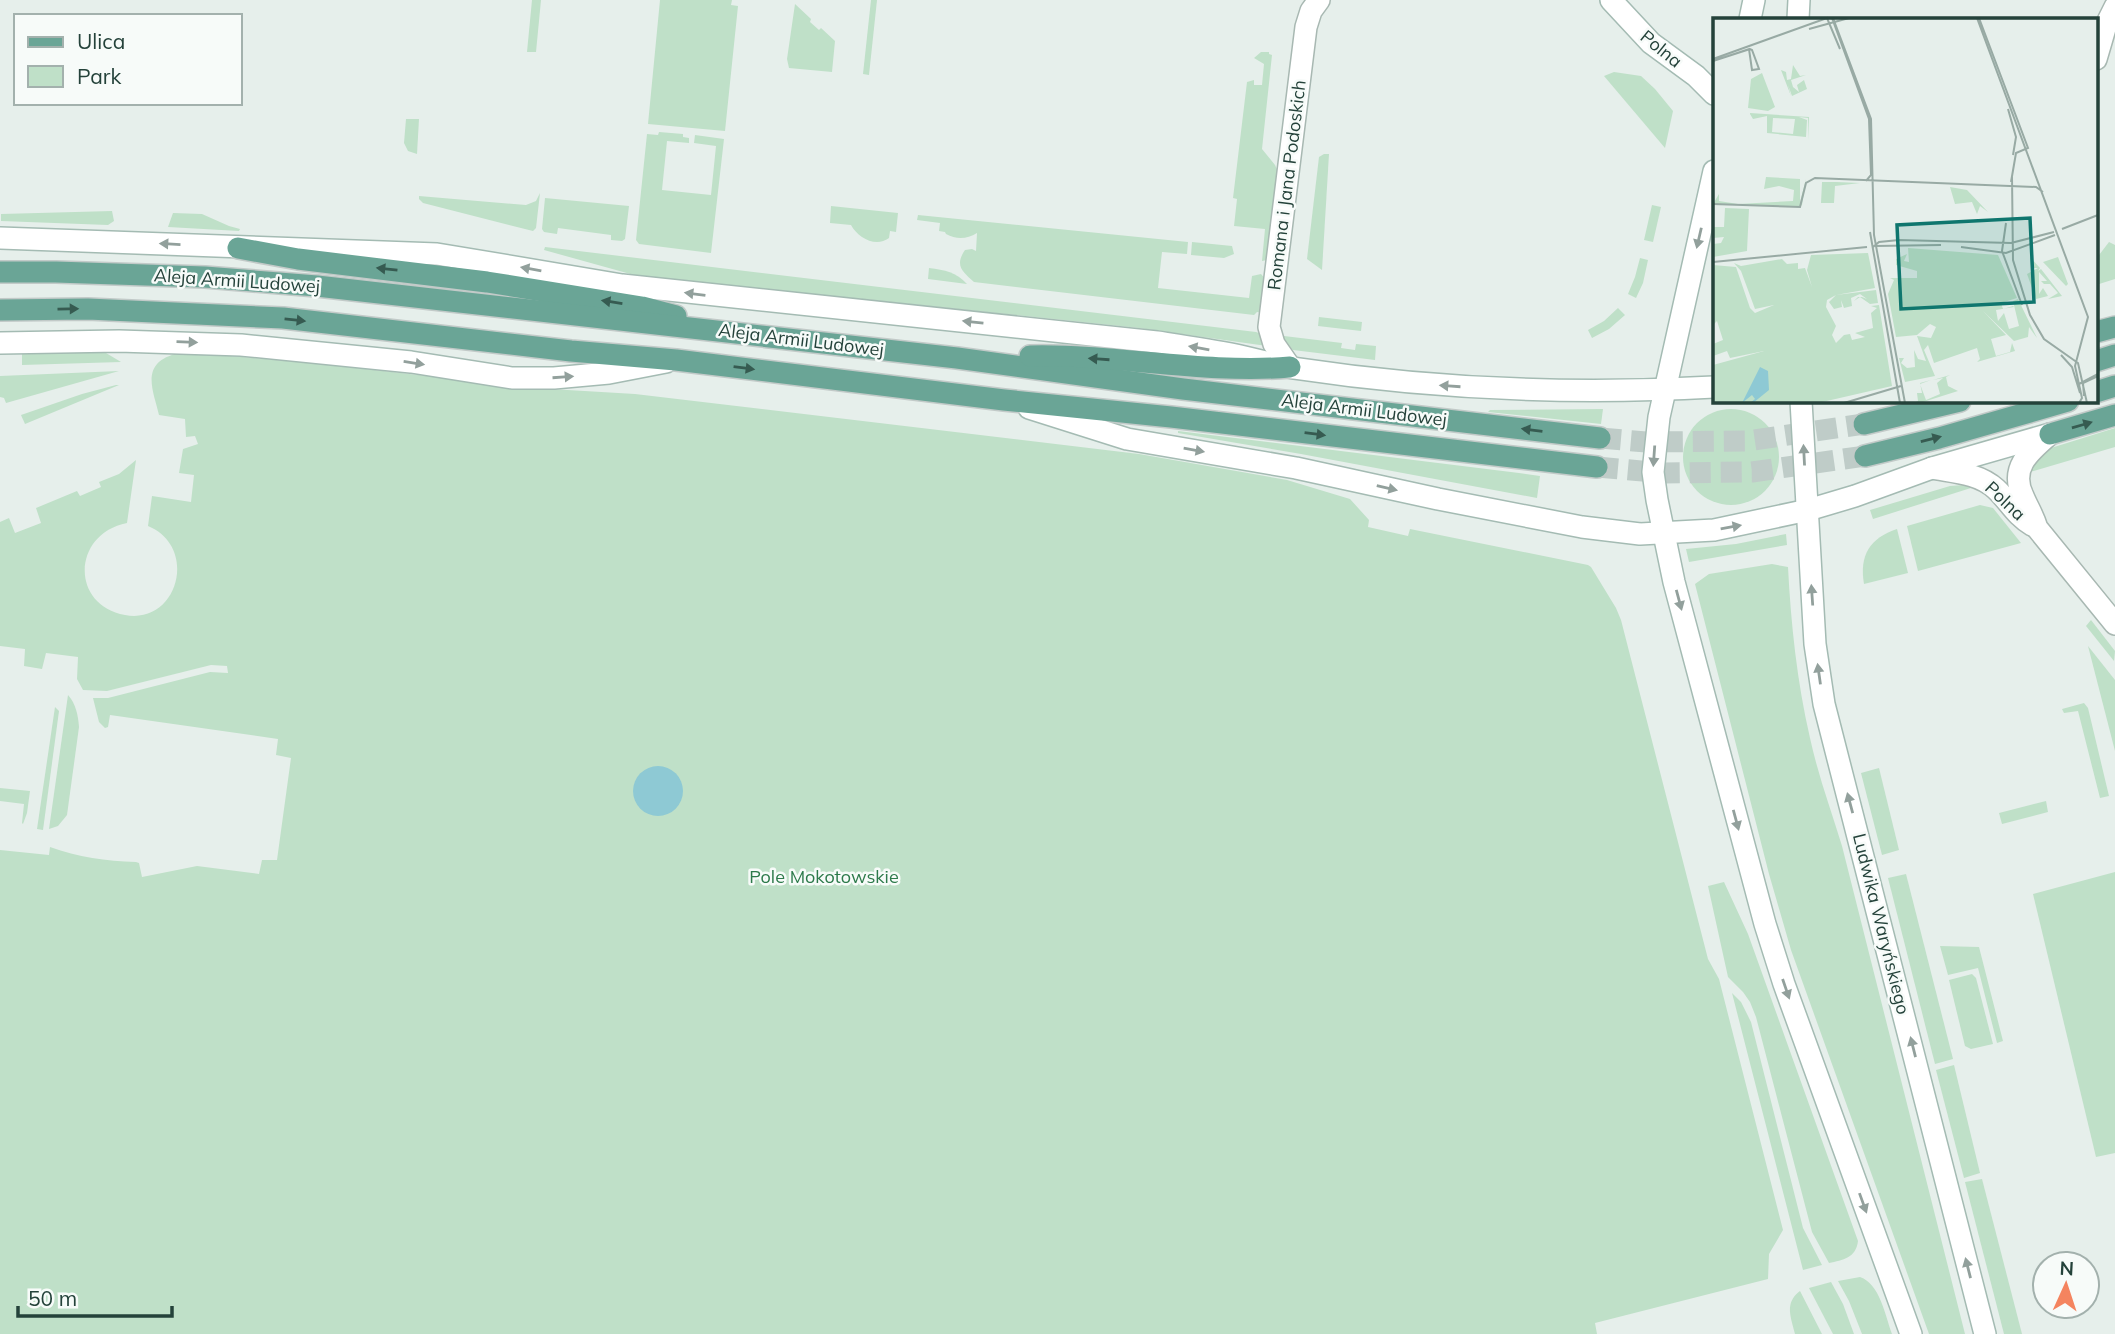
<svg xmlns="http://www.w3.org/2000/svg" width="2115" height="1334" viewBox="0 0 2115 1334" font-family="Mulish,sans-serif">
<rect width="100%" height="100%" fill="#e6efeb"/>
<!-- green -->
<g fill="#bfe0c8">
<polygon points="532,0 541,0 536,52 527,52"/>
<polygon points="660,0 732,0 731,5 738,6 725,131 648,124"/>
<polygon points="871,0 877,0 869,75 863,74"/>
<polygon points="795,4 811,19 810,22 819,30 821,28 835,41 832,72 789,68 787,59"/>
<polygon points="1261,52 1269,52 1269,54 1272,55 1262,149 1275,165 1279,174 1267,260 1262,261 1265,229 1234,226 1237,199 1233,198 1247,82 1254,80 1254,85 1262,85 1264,64 1254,58"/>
<polygon points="1614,72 1641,76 1655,89 1673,111 1665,148 1604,76"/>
<polygon points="406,119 419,119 417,154 408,151 404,143"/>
<polygon points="659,132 683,134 683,137 689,138 689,143 667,141 662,190 711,195 716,146 694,143 695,135 724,139 711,253 639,244 636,240 647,134 658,135"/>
<polygon points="1324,154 1329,154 1322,270 1307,259 1319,157"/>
<polygon points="540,193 536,228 533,231 423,203 419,199 419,196 526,205 536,201"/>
<polygon points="545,198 629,206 625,239 622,241 611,240 611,235 558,228 557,234 544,232 542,229"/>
<polygon points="1652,205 1661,207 1653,242 1644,240"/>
<path d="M831 206 898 213 896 232 890 231 889 238C876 248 858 238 851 225L830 223Z"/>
<polygon points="112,211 114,221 108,225 1,221 1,214"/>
<polygon points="173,213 202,214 229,226 240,229 239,231 168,227"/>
<path d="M918 215 1188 242 1187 254 1162 252 1158 288 1249 298 1252 276 1261 274 1267 281 1263 313 1257 312 1254 315 974 282C963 272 954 266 965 250L972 249 976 251 977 233C967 239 957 240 946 234L945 232 939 231 940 223 917 220Z"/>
<polygon points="1192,242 1232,246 1234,254 1224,258 1191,255"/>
<polygon points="2109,242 2115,245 2115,279 2096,285 2096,259"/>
<polygon points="545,247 1256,332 1262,334 1267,346 1139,328 634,275 544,250"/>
<polygon points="1640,258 1648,260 1643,283 1636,298 1628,294 1635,277"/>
<path d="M929 268C945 270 956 272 967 284L928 279Z"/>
<polygon points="1618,308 1625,315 1609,329 1592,338 1588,330 1604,321"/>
<polygon points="1319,317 1362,322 1361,331 1318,326"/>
<polygon points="1284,336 1342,343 1341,348 1355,350 1356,344 1376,346 1375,360 1293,350 1277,337"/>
<polygon points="22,353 106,353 121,362 22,365"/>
<path d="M175 354H208L312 363 534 388 635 394 1139 454 1287 480 1350 499 1369 520 1368 527 1408 536 1410 529 1588 565 1591 567 1616 608 1621 620 1708 959 1719 979 1783 1230 1769 1254 1768 1279 1595 1323 1597 1334H0V850L49 855 50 847C78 857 106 861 136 862L139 863 142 877 197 866 259 874 262 860H277L291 758 276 755 278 739 110 715 108 727 105 728 99 722 93 698H108L210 672 228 673 227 666 211 665 107 691 83 690 77 679 78 657 46 653 42 669 24 666 25 649 0 646V522L9 518 15 533 41 523 36 508 77 491 80 496 101 487 99 482 119 474 136 460 127 523C72 534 70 605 125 615 178 625 199 547 148 526L152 496 191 502 194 475 179 473 183 449 198 444 195 436 186 437 185 419 159 415C153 390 140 364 175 354Z"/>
<polygon points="119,371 6,403 4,398 0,397 0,376"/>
<polygon points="116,385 119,385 25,424 21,415 82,394"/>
<circle cx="1731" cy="457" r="48"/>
<polygon points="1603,409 1601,424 1488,412 1490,410"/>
<path d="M2115 428V447L2030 472C2035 461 2041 454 2051 448Z"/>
<polygon points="1178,431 1519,473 1540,476 1537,498 1301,454 1178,433"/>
<polygon points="1964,485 1974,487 1873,519 1870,510 1950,486"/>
<polygon points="1980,505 1993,508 2021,543 1918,571 1907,526"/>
<path d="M1897 529 1908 573 1864 584C1859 555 1870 538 1897 529Z"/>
<polygon points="1786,534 1787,545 1689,562 1686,549 1736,544"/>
<path d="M1772 564 1788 567C1791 625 1797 681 1810 738 1818 775 1831 810 1842 846L1965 1334H1929L1791 950 1769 874 1695 584 1709 574Z"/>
<polygon points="2091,620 2115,651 2114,661 2086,626"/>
<polygon points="2088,646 2115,680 2115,751"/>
<path d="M68 695C76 704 78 715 79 727L67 815 58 826 49 829Z"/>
<polygon points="2084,703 2088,708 2109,796 2100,798 2078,711 2064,713 2062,709"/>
<polygon points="55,707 59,711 43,830 37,829"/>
<polygon points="1879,768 1899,850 1882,855 1861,773"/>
<polygon points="0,788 30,791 27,813 23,824 22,823 24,804 0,801"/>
<polygon points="2046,801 2048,812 2002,824 1999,813"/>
<polygon points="2115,872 2115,1153 2096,1157 2033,894"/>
<polygon points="1906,874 1953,1059 1935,1064 1888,878"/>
<path d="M1724 882 1748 934 1858 1241C1856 1258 1843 1260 1829 1263L1812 1232 1756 1017 1750 1002 1743 992 1728 977 1708 886Z"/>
<polygon points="1940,946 1979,947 2003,1041 1997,1043 1978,968 1948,975"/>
<polygon points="1972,974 1976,978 1993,1044 1971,1049 1965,1046 1949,980"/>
<polygon points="1732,993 1741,1002 1751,1022 1803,1228 1822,1265 1803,1270"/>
<polygon points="1954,1065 1980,1173 1964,1178 1936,1070"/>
<polygon points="1982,1179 2022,1334 2004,1334 1965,1182"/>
<path d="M1860 1277C1880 1284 1885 1315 1892 1334H1862L1849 1301 1838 1281Z"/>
<polygon points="1831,1282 1843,1304 1854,1334 1833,1334 1809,1288"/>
<path d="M1800 1291 1822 1334H1795C1791 1317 1784 1303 1800 1291Z"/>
</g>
<!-- water -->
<circle fill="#8ec9d4" cx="658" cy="791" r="25"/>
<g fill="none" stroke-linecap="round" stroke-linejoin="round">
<!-- primary-tunnel -->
<g stroke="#bfccc8" stroke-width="21" stroke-dasharray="21 10" stroke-linecap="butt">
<polyline points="1600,438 1646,442 1747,441 1864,424"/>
<polyline points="1597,467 1664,473 1752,472 1865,456"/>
</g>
<!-- street casing -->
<g stroke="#a8b8b2" stroke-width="24">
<g id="street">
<polyline points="2096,59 2106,25 2115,7"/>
<polyline points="1290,367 1274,344 1269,327 1306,27 1311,11 1319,0"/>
<path d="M2050 434C2030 451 2009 468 2023 496 2028 508 2033 515 2037 528L2115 624"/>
<path d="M1932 468C1953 472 1979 473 1996 489 2009 501 2016 516 2032 525"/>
</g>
</g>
<!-- secondary casing -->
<g stroke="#a4bbb3" stroke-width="24">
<g id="secondary">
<polyline points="1611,0 1651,43 1696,76 1714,94"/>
<polyline points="1750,19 1754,0"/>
<polyline points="1798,19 1799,0"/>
<polyline points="1714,171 1659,417 1653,472 1657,500 1674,582 1765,924 1784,984 1911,1334"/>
<path d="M0 238 437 254 622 285 1157 342C1183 346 1210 350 1236 355 1255 359 1274 365 1293 368 1432 389 1574 395 1714 387"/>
<polyline points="0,343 119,341 241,345 411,362 512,378 554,378 609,373 666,362"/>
<polyline points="1801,401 1815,644 1824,704 1985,1334"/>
<polyline points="1029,408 1127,439 1296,468 1438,499 1582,527 1640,534 1714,530 1808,510 1855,496 1932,468 2050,434"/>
</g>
</g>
<!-- primary casing -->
<g stroke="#c2cac8" stroke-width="24">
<g id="primary">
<polyline points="238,248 298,259 487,282 642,307 676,316"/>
<polyline points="0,272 56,272 205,277 317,286 957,358 1183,389 1600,438"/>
<polyline points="0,310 88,309 283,318 571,351 676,360 1004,400 1171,417 1597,467"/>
<polyline points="2096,332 2115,327"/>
<path d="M1030 356C1117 354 1203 374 1290 367"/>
<polyline points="2096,361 2115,355"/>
<polyline points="2096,392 2115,386"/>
<polyline points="1864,424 1960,401"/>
<polyline points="2050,434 2115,415"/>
<polyline points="1865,456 1939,438 2068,401"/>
</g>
</g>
<!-- street -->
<use href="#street" stroke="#fff" stroke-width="21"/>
<!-- secondary -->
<use href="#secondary" stroke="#fff" stroke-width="21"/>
<!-- primary -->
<use href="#primary" stroke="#6aa596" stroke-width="21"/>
</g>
<!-- one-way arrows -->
<defs><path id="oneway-solid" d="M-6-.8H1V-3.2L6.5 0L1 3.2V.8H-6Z" transform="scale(1.75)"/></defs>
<g fill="#92a09c">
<use href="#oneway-solid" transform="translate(1699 238) rotate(103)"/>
<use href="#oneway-solid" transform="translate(170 244) rotate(-177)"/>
<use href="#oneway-solid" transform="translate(531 269) rotate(-170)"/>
<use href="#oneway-solid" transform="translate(695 294) rotate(-173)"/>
<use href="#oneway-solid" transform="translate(973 322) rotate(-174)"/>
<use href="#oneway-solid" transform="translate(187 342) rotate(2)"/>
<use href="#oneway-solid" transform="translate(1199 348) rotate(-170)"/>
<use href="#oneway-solid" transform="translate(414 363) rotate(9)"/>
<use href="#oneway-solid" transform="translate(563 377) rotate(-4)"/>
<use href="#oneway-solid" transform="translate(1450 386) rotate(-176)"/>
<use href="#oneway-solid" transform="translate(1194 450) rotate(10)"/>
<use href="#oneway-solid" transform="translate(1804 455) rotate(-93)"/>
<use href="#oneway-solid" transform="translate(1654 456) rotate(94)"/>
<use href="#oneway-solid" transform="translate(1387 488) rotate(13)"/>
<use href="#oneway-solid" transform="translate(1731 527) rotate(-10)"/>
<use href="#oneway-solid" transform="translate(1812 595) rotate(-94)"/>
<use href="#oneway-solid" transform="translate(1679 600) rotate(75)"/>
<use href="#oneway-solid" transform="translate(1819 674) rotate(-98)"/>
<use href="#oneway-solid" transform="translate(1850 803) rotate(-105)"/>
<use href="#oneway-solid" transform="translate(1736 820) rotate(75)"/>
<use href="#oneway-solid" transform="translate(1786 989) rotate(71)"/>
<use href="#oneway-solid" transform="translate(1913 1047) rotate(-104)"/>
<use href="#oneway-solid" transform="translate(1863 1203) rotate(70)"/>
<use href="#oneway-solid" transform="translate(1968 1268) rotate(-104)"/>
</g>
<g fill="#365b51">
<use href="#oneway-solid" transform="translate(387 269) rotate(-174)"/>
<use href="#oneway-solid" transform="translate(612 302) rotate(-171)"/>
<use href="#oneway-solid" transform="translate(68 309) rotate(-1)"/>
<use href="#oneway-solid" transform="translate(295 320) rotate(6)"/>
<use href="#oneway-solid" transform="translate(1099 359) rotate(-176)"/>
<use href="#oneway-solid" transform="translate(744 368) rotate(7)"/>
<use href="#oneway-solid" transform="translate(2082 425) rotate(-16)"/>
<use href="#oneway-solid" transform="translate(1532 430) rotate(-173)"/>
<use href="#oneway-solid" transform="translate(1315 434) rotate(7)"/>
<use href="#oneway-solid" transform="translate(1931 439) rotate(-14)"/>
</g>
<g text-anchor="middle" stroke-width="5" stroke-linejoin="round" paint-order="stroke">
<!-- street labels -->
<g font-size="18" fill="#24423a" stroke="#f7fbf9">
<text transform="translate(1661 49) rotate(39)" y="6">Polna</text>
<text transform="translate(1287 185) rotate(-83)" y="6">Romana i Jana Podoskich</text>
<text transform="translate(237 281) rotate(4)" y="6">Aleja Armii Ludowej</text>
<text transform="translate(801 340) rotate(7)" y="6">Aleja Armii Ludowej</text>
<text transform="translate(1364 410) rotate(7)" y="6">Aleja Armii Ludowej</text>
<text transform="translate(2005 501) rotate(43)" y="6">Polna</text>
<text transform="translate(1881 924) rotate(76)" y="6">Ludwika Waryńskiego</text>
</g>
<!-- park labels -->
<g font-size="18" fill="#2d7a4b" stroke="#f7fbf9">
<text x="824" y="883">Pole Mokotowskie</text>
</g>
</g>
<!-- overview -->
<g transform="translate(1713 18)">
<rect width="385" height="385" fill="#e6efeb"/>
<path d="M80 47 87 58 93 57 78 62 80 69 86 74 84 67 91 62 94 71 79 78 75 67 78 78 68 52 73 54 74 62 78 61ZM49 55 62 89 55 93 35 90 38 61ZM37 96V95L96 99 95 122V100L86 99 94 102 93 119 54 115V98L40 101ZM60 100 82 101 80 116 59 114ZM53 159 87 161V184L93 161 89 187 86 189 0 186 6 176V183L25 186 80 183 81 172 66 168 51 171ZM109 164H123L147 165 122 168 121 185H108ZM237 169 254 172 275 194 267 188 264 196 259 184 242 186ZM12 190 36 191 34 233 0 239V226L8 225 11 219 0 220V209H11ZM195 230 285 237 304 280 288 285 290 291 300 288 301 289 283 292 285 303 291 295 296 311 306 308 300 283 305 281 324 320 316 309 315 319 301 323 270 293 293 317 278 321 283 338 297 334 299 325 302 333 264 344 267 341 264 330 221 345 215 327 211 332 222 358 192 364 186 340H191L188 345 194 350 202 349 201 332 205 341 213 343 204 318 218 320 223 309 217 306 204 317 183 319 175 276 181 262 177 260H204V253L183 247V241L194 236 191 243 196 244ZM155 235 162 270 123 277 163 272 165 285 157 286 147 279 141 283 145 279H149L154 281 147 276 138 280 139 288 131 290 128 282 129 289 121 291 116 284 123 277 114 282 113 289 123 308 119 317 123 325 131 317 137 316 139 322 152 319 142 315 160 310 158 295 164 290 158 288 166 287 179 368 105 385H0V347L51 333 17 340 14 333 0 338V326L10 322 4 303 0 307V247L23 249 37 290 42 295 61 287 42 291 28 253 21 245 28 248 69 241 74 246 85 245V251L92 250 99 269 94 252 98 237ZM317 239 327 250 325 253 328 251 349 278 335 281 345 275 337 266H331L328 263H334L326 254V276L330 270 335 278 323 281 314 256 325 250H318ZM345 239 355 266 353 268 330 244ZM237 357 233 359 235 368 245 373 207 385H201L205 383 204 375H209L207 365 218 362 207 366 213 382 227 376 224 365 230 360 220 362Z" fill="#bfe0c8" fill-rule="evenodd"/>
<path d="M47 349 55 353 56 372 40 385H37L42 381 39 377 29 385Z" fill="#8ec9d4"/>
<path fill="none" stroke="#98aaa4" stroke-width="2" d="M119 0 156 101 158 157 153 163M120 0 158 101 161 217 192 385M264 0 375 299 362 348 369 380 366 385H371M266 0 315 130 303 135 298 164M96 11 136 0M0 41 114 0 127 31M0 43 37 31 39 32 46 51 39 52 36 31 0 43M295 91 303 119 300 137M299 159 300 242 317 297 331 321 365 345 374 385M0 186 87 189 93 165 102 160 323 169 330 174M293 205 289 233 309 287M349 211 385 197M157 214 187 385M162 228 228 227M160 229 166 224 186 222 298 225 341 214M248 229 293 235 342 217M0 244 154 229M348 337 359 349 367 375M366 366 385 356M371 378 370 365 385 358M131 385 188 368"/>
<path fill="#0f766e" fill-opacity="0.15" stroke="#0f766e" stroke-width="3.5" d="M317 200 321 284 188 291 184 207Z"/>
<rect width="385" height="385" fill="none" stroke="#24423a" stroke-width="3.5"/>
</g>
<!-- legend -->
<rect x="14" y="14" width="228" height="91" fill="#f7fbf9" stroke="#a3b1ad" stroke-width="2"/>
<rect x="28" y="37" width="35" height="10" fill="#6aa596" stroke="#a3b1ad" stroke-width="2"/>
<text x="77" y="49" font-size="21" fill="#24423a">Ulica</text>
<rect x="28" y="66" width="35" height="21" fill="#bfe0c8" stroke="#a3b1ad" stroke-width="2"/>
<text x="77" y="84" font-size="21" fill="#24423a">Park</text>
<!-- north arrow -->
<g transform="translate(2066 1285) rotate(3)"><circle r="33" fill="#f7fbf9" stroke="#a3b1ad" stroke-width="2"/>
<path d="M0-5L12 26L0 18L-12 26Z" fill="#f4845f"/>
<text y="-10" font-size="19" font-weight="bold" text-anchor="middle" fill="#24423a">N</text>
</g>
<!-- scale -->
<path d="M18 1306v10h154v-10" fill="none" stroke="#24423a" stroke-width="3.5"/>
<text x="28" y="1306" font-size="21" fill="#24423a" stroke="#f7fbf9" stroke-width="5" paint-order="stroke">50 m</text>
</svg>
